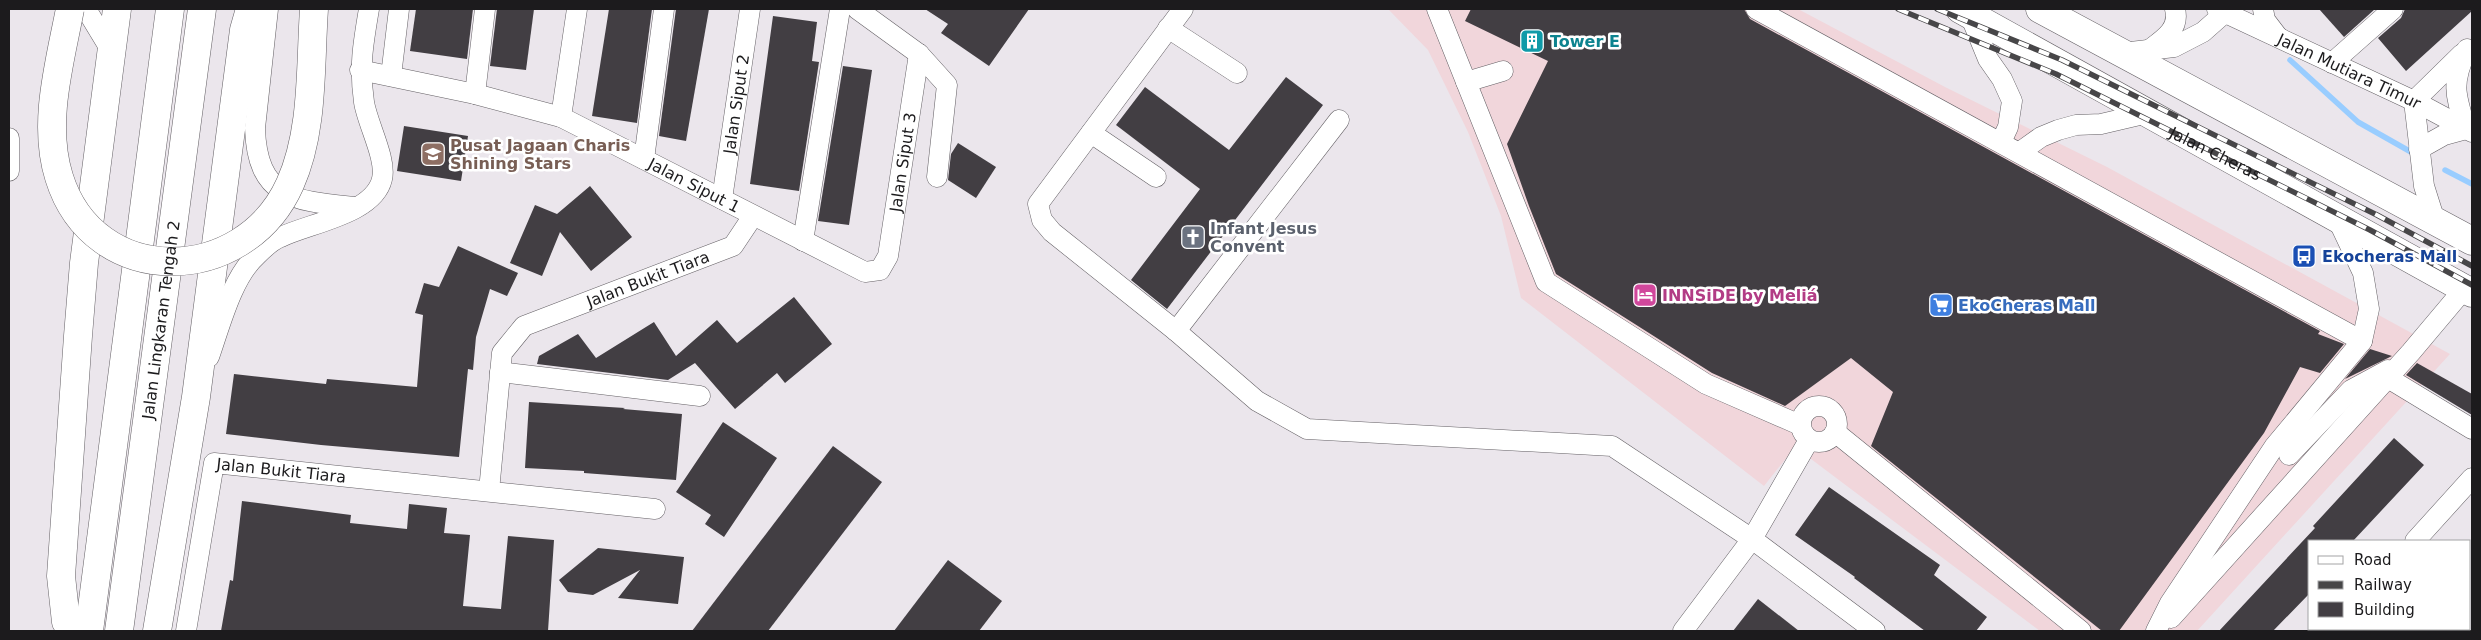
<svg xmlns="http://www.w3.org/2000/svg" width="2481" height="640" viewBox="0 0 2481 640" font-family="'DejaVu Sans',sans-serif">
<rect width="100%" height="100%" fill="#ebe6ec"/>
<!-- commercial -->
<polygon fill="#f1d6db" points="1388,9 1798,9 1945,87 2107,167 2450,354 2197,631 2040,631 1795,447 1764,486 1521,298 1501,216 1468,132 1428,50"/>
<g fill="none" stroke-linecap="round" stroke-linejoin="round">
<!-- stream -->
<g stroke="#99cdff" stroke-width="5.5">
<polyline points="2290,60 2358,122 2411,152"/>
<polyline points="2445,170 2472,184"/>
</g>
</g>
<!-- building -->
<g fill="#423e43">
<polygon points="416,9 473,9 467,59 410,51"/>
<polygon points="497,9 534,9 526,70 490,66"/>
<polygon points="609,9 652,9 637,123 592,116"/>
<polygon points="676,9 709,9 686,141 659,136"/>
<polygon points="925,9 1029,9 989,66 941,33 948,24"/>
<polygon points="1471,9 1744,9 1750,19 2320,331 2318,334 2344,344 2320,373 2300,367 2264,433 2119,631 2102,631 1871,446 1893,392 1851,358 1785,406 1712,373 1556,274 1529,206 1507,144 1548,61 1465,21"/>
<polygon points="2319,9 2375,9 2344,37"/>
<polygon points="2405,9 2472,9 2472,11 2406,71 2378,38 2401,18"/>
<polygon points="773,16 817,22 812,61 819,62 799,191 750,184"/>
<polygon points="843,66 872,70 849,225 818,221"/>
<polygon points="1286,77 1323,105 1167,309 1131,280 1200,189 1116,125 1145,87 1229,150"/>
<polygon points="404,126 468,136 461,181 397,171"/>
<polygon points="958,143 996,167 976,198 948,180 951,154"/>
<polygon points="590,186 632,237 591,271 560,232 542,276 510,263 535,205 557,214"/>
<polygon points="458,246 518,273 507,296 490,289 476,337 473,370 468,369 459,457 321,445 226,434 234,374 326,384 327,379 417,387 423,315 415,313 424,283 439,287"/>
<polygon points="794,297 832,344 785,383 777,373 735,409 695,363 668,380 537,364 539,356 578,334 596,358 654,322 676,356 717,320 737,343"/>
<polygon points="2370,349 2392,356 2345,379"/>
<polygon points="2417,363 2472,394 2472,415 2406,375"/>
<polygon points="529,402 625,408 623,409 682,414 676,480 584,473 584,471 525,468"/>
<polygon points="723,422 777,458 724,537 705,524 711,515 676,492"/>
<polygon points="2394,438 2424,465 2353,541 2310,541 2310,593 2273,631 2219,631 2315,528 2313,526"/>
<polygon points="833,446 882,482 768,631 692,631"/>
<polygon points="1829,487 1940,565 1934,575 1987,617 1976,631 1925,631 1854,578 1855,577 1795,535"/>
<polygon points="242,501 351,515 350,523 407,529 409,504 447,508 444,533 470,535 463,606 501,609 508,536 554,540 548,631 221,631 230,580 233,581"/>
<polygon points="598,548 684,557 678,604 618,598 640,570 593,595 568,592 559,580"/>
<polygon points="948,560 1002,601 979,631 894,631"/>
<polygon points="1758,599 1799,631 1733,631"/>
</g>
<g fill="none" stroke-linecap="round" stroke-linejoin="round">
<!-- minor casing -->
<g stroke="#646065" stroke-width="21">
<g id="minor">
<polyline points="86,9 112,52"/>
<path d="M268 9 255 128C257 199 296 201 354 207"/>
<polyline points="857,9 919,54 947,85 937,177"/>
<polyline points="1437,9 1546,282 1706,384 1800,425"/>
<polyline points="1756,9 2362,341"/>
<path id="s1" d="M2217 9 2414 101 2472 132"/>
<polyline points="2263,9 2265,20 2278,37"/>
<polyline points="1970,15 1988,59 2002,79 2012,101 2008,127 2001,142"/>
<polyline points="1168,28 1237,73"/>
<path d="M2149 50C2164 39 2180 29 2175 9"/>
<polyline points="2122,53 2174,47 2203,32 2229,9"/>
<polyline points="2332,63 2393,9"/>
<path id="s2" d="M360 70 475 94 561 117 865 272 880 270 888 256 919 54"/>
<polyline points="391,76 399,9"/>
<polyline points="1466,82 1503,71"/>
<polyline points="475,94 485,9"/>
<polyline points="2414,101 2424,186 2435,221"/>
<polyline points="2414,101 2462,54"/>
<polyline points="561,117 577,9"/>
<polyline points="1339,120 1176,331 1257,401 1307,429 1612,446 1752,539 1875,631"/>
<polyline points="1091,133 1156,177"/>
<polyline points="9,138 9,171"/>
<path d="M2419 149 2444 135 2466 129C2455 94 2451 84 2467 49"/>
<polyline points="2020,152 2041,137 2058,130 2076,125 2101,124 2148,113"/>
<polyline points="644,159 664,9"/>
<path id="s3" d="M722 199 750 9"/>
<polyline points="803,241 840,9"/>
<polyline points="1176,331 1052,232 1042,220 1038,204 1183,9"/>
<path d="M209 357C220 326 232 277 257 255 263 249 273 240 281 237 310 223 374 214 382 179 387 159 367 123 364 102 359 67 363 44 369 9"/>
<polyline points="500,372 700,396"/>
<polyline points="2388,378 2472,429"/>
<circle cx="1819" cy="424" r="18"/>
<polyline points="1835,432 2081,631"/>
<polyline points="2289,455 2351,390 2388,370"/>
<path id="s4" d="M489 491 502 353 524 326 733 246 753 216"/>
<polyline points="2415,541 2472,478"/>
<polyline points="2171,618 2411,352 2464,289"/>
<path id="s5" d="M186 631 214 463 655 509"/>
<polyline points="1683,631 1752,539 1809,440"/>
<polyline points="2156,631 2170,603 2274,447 2362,341 2369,309 2363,273 2337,218"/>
<polyline points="2332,631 2335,629"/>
</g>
</g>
<!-- highway casing -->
<g stroke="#646065" stroke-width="29">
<g id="highway">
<polyline points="1960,9 2472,293"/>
<polyline points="2040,9 2472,241"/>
<polyline points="73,631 66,622 61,576 78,336 84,263 117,9"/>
<polyline points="89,631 170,9"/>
<path id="s6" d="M119 631 202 9"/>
<polyline points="157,631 196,397 244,30 250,9"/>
</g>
</g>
<!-- minor -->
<use href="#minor" stroke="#fff" stroke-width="20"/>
<!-- highway -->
<use href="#highway" stroke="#fff" stroke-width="28"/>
<!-- rail casing -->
<g stroke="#474648" stroke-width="5.5">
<g id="rail">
<path id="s7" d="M1898 9 2056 74 2370 230 2472 285"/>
<polyline points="1937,9 2062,60 2377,215 2472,266"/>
</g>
</g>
<!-- rail -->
<use href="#rail" stroke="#fff" stroke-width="4" stroke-dasharray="11" stroke-linecap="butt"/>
<!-- highway-bridge casing -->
<g stroke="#646065" stroke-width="29" stroke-linecap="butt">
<path id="highway-bridge" d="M70 9C60 62 42 123 59 177 94 290 244 287 290 184 314 131 310 66 314 9"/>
</g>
<!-- highway-bridge -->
<use href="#highway-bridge" stroke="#fff" stroke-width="28"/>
</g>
<!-- icons -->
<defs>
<g id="building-square" transform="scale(1.25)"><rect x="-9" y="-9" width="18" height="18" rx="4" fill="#0f9aa8" stroke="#fff"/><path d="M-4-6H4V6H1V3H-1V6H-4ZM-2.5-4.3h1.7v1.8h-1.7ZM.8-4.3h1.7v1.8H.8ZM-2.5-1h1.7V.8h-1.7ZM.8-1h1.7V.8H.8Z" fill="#fff"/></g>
<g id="school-square" transform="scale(1.25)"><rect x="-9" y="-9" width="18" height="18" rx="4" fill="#8d6e63" stroke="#fff"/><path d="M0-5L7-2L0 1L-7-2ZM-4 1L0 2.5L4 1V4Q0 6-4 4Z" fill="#fff"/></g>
<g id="church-square" transform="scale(1.25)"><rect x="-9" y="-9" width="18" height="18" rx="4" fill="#6b7280" stroke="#fff"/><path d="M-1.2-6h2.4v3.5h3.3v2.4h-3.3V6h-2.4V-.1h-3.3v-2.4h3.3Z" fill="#fff"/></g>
<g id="bus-square" transform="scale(1.25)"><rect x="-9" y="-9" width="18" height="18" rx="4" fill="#1a4fb4" stroke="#fff"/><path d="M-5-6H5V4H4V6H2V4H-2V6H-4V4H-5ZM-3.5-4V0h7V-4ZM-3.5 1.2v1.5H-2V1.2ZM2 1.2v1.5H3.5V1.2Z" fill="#fff"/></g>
<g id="hotel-square" transform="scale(1.25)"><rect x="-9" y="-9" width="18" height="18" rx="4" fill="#d1479c" stroke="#fff"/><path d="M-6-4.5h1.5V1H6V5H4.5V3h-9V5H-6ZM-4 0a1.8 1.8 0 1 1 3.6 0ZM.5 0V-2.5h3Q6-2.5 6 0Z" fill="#fff"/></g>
<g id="supermarket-square" transform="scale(1.25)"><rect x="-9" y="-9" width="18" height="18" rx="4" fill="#3f7fe0" stroke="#fff"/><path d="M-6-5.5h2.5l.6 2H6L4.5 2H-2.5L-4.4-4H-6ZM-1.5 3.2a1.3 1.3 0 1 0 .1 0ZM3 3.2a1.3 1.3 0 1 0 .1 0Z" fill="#fff"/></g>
</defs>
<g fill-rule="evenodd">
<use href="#building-square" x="1532" y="41"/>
<use href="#school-square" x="433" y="154"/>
<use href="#church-square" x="1193" y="237"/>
<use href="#bus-square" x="2304" y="256"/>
<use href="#hotel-square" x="1645" y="295"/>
<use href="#supermarket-square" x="1941" y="305"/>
</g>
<g text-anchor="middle" stroke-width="5" stroke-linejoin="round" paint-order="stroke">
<!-- culture labels -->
<g font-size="16" font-weight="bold" fill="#0d838f" stroke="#fff" text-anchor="start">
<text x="1550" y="47">Tower E</text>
</g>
<!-- street labels -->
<g font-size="16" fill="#1c1b1d" stroke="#fff">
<text dy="6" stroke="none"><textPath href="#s1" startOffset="146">Jalan Mutiara Timur</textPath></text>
<text dy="6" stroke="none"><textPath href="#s3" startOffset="96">Jalan Siput 2</textPath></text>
<text dy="6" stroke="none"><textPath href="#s7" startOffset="349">Jalan Cheras</textPath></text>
<text dy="6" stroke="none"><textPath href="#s2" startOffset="674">Jalan Siput 3</textPath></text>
<text dy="6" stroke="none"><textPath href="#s2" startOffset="356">Jalan Siput 1</textPath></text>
<text dy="6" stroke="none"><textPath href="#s4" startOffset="306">Jalan Bukit Tiara</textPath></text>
<text dy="6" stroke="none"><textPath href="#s6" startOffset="314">Jalan Lingkaran Tengah 2</textPath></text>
<text dy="6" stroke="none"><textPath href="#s5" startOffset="238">Jalan Bukit Tiara</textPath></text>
</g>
<!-- education labels -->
<g font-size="16" font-weight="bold" fill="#785e54" stroke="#fff" text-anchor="start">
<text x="450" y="151">Pusat Jagaan Charis<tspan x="450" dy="18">Shining Stars</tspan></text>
</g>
<!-- worship labels -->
<g font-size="16" font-weight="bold" fill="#5b616d" stroke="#fff" text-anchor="start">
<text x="1210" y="234">Infant Jesus<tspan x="1210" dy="18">Convent</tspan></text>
</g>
<!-- transit labels -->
<g font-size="16" font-weight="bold" fill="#164399" stroke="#fff" text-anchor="start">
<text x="2322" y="262">Ekocheras Mall</text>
</g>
<!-- hotel labels -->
<g font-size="16" font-weight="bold" fill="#b23c85" stroke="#fff" text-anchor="start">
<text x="1662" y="301">INNSiDE by Meliá</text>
</g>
<!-- shop labels -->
<g font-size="16" font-weight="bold" fill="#366cbe" stroke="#fff" text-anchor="start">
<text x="1958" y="311">EkoCheras Mall</text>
</g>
</g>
<!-- border -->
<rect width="2481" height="640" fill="none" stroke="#1c1b1d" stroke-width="20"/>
<!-- legend -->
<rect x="2308" y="540" width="162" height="90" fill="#ffffff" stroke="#a4a4a5"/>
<rect x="2318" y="556" width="25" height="8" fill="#ffffff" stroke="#a4a4a5"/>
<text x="2354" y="565" font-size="15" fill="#1c1b1d">Road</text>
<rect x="2318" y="581" width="25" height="8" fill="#474648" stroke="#a4a4a5"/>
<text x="2354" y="590" font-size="15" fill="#1c1b1d">Railway</text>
<rect x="2318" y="602" width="25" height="15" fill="#423e43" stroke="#a4a4a5"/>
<text x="2354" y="615" font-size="15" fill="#1c1b1d">Building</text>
</svg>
